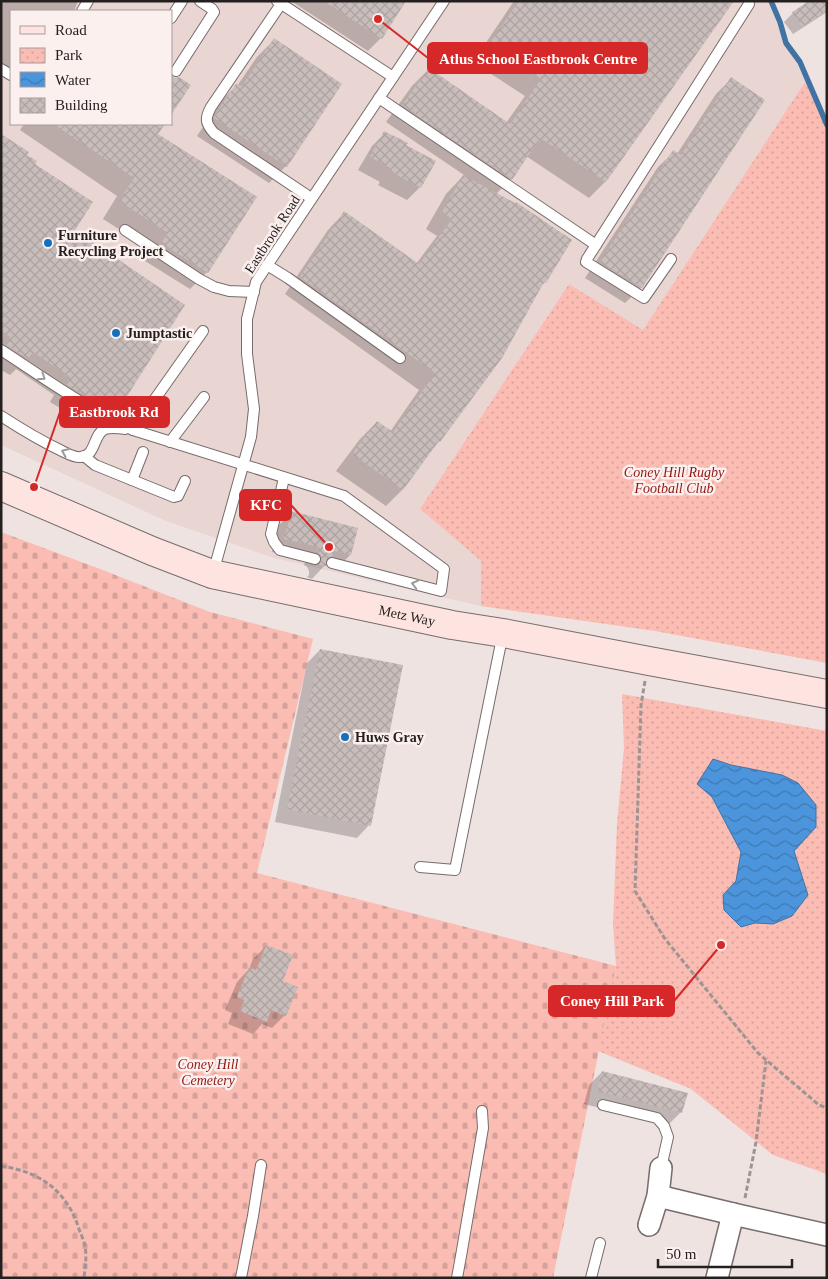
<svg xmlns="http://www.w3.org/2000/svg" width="828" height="1279" viewBox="0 0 828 1279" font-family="Georgia,serif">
<defs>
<pattern id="cemetery-stones" width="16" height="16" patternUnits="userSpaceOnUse" patternTransform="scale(1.25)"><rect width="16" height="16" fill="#fabcb3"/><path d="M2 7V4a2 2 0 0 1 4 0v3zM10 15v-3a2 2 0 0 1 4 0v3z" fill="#d6a19a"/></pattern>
<pattern id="park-dots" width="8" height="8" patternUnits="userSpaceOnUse" patternTransform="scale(1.25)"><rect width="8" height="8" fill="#fabcb3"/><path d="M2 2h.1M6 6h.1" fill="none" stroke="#d6a19a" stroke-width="1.8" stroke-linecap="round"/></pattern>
<pattern id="water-waves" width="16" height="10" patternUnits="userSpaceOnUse" patternTransform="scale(1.25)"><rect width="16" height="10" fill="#4c95dc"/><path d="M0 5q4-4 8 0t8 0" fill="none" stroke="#3f79b2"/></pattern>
<pattern id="building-cross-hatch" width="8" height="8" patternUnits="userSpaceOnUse" patternTransform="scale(1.25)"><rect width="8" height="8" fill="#c8bdbb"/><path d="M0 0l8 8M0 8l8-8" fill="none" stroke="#aca2a0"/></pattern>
</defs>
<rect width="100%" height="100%" fill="#eee3e1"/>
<!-- built -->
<path fill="#e9d5d2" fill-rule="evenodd" d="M1 1H771L780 22 786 43 800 62 807 79 643 331 569 284 420 509 481 561V606L274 558 166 521 1 445ZM11 11H171V124H11Z"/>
<!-- cemetery -->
<polygon fill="url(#cemetery-stones)" points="1,532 100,569 210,612 313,639 257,873 616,966 553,1278 1,1278"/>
<!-- park -->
<g fill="url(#park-dots)">
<polygon points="807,79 827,125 827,663 655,631 481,606 481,561 420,509 569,284 643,330"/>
<polygon points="622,694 827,731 827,1174 773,1155 691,1089 598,1051 616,966 613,924 617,824 624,748"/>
</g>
<!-- water -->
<polygon fill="url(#water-waves)" stroke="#4072a4" points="713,759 731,765 782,775 798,783 816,805 816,827 794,851 808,895 792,916 773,924 755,923 741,927 724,910 723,895 736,881 741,852 712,797 697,784"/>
<!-- shadow -->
<g fill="#0003">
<polygon points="1,1 78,1 74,11 11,11 11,75 1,68"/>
<polygon points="291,1 404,1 381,38 368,51"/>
<polygon points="514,1 733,1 605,182 589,198 526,156 511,179 496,194 545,282 540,288 402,490 386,506 336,471 360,439 377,422 390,432 419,390 285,294 328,230 344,213 416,264 437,236 426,229 446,194 464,175 386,122 412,86 429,69 506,123 525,96 473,62"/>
<polygon points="811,1 827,1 827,12 793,34 784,22 793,13"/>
<polygon points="274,40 286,166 269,183 197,136 219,103 236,86 237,86 257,57"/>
<polygon points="731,79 764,100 641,288 625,303 585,278 658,167 674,152 677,154 716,94"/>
<polygon points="24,124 164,124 156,134 255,198 207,272 190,289 145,261 152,250 103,219 117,196 20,130"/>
<polygon points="385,133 405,146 434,161 420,187 407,200 378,185 380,182 358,170 372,146"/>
<polygon points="1,136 25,155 33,164 73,230 116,411 99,428 76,411 72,415 50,402 54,395 16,369 10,375 1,370"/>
<polygon points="292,512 356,529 350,555 337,568 325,565 312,579 307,577 309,575 309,571 307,567 304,565 306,560 272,552 279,525"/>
<polygon points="320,650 369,825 357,838 275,822 307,663"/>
<polygon points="266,946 282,981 285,1015 272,1028 262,1024 253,1034 228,1024 232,1013 225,1010 237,982 249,969 253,959"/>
<polygon points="602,1072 681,1112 668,1125 584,1104 589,1085"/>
</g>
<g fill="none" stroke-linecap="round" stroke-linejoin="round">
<!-- stream -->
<polyline stroke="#4072a4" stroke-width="5.5" points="771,1 780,22 786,43 800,62 827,125"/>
</g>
<!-- building -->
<g fill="url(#building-cross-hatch)">
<polygon points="324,1 406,1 382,39"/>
<polygon points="519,1 734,1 606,182 540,138 512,180 402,105 429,68 510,124 541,79 489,44"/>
<polygon points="809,1 827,1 827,10 802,27 792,12"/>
<polygon points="274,38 342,84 287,167 214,118 215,115 236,84 242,86"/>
<polygon points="171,76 175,78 179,77 191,85 171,115"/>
<polygon points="731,77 765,100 642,288 600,262 673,150 681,155"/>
<polygon points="53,124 165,124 158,134 257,197 208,273 161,243 168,233 119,201 134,178"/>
<polygon points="384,131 408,143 406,145 436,161 421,188 390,171 392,169 370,157"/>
<polygon points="1,134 29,152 27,155 37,161 35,164 93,202 75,230 185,305 117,412 93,394 90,399 66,384 70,377 33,352 28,359 5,344 10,337 1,331"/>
<polygon points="463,175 515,203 516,202 572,240 546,283 544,282 502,358 440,442 439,441 403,490 352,454 377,421 393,432 435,373 300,277 344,211 419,264 452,219 442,212"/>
<polygon points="291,511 358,528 351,555 334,551 333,556 327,558 326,561 326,566 319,565 321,561 322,558 320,554 317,552 318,547 284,539"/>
<polygon points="320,649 403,665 371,826 287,809"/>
<polygon points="266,945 293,955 283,981 298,987 286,1016 271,1010 267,1022 240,1011 244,1000 237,997 249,967 256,970"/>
<polygon points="602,1071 688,1093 682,1113 597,1091"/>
</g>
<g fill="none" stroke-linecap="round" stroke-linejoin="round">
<!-- lane casing -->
<g stroke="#766c6b" stroke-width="12">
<g id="lane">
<polyline points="277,1 393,77"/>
<path d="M281 4 211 107C205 118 205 123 214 133L311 198"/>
<polyline points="82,11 88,1"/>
<polyline points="171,18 182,1"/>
<polyline points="1,69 11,75"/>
<polyline points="176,71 214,12 212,9 200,1"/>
<polyline points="379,98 596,245"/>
<polyline points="125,230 199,279 214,287 229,291 254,292"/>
<polyline points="671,259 644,298 586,262 587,259 749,4"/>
<polyline points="267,265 288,278 400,358"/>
<path d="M1 350C44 378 86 408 133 430L344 496 444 569 441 591 332 563"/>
<path d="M1 416C21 429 41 441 62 451 68 454 75 458 81 457 96 456 93 434 105 429 112 427 118 428 125 429"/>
<polyline points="133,430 203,331"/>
<polyline points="170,442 204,397"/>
<polyline points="84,456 95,465 174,497 178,496 185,481"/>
<polyline points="284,478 271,534 274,542 280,550 315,559"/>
<polyline points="132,480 143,452"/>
<polyline points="213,573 251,437 254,409 247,354 247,319 256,282 444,1"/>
<polyline points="420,867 455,870 503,633"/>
<polyline points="603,1105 657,1118 664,1126 668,1137 661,1168"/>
<polyline points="241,1278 253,1216 261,1165"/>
<polyline points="457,1278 461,1256 483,1128 482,1111"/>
<polyline points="591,1278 600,1243"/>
</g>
</g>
<!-- street casing -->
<g stroke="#766c6b" stroke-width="24">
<g id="street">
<polyline points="658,1196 733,1214"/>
<polyline points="649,1225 658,1196 661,1168"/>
<polyline points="717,1278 733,1214 827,1235"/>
</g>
</g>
<!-- secondary casing -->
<g stroke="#766c6b" stroke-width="30">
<g id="secondary">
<path id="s1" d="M1 486 152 551 212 574 452 625 503 633 649 661 827 694"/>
</g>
</g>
<!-- path -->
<g stroke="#9d9493" stroke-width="3" stroke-dasharray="5 2.5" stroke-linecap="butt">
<polyline points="645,681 641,705 635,891 665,939 758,1053 819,1105 827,1108"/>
<path d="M1 1166C42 1172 68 1192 80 1232 82 1236 84 1242 85 1246 87 1257 85 1268 84 1278"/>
<polyline points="745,1198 756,1142 766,1061"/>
</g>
<!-- lane -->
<use href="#lane" stroke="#fff" stroke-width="10"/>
<!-- street -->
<use href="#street" stroke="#fff" stroke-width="21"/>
<!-- secondary -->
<use href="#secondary" stroke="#fee4e0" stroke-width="28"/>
</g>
<!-- one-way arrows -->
<defs><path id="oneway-chevron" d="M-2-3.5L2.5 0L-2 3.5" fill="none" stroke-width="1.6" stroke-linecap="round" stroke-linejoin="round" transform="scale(1.25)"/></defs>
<g stroke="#9c9b9b">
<use href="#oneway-chevron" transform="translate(42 377) rotate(34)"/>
<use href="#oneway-chevron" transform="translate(65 452) rotate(-156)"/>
<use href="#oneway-chevron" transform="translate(415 584) rotate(-166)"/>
</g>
<!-- markers -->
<g fill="#1470bd" stroke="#fcf0ee" stroke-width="2">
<circle cx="48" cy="243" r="5"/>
<circle cx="116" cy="333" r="5"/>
<circle cx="345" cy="737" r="5"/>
</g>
<g text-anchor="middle" stroke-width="5" stroke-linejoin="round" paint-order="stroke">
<!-- street labels -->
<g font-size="14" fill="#242020" stroke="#fcf0ee">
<text transform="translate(272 234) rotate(-57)" y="5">Eastbrook Road</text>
<text dy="5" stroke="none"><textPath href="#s1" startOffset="428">Metz Way</textPath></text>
</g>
<!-- poi labels -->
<g font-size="14" font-weight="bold" fill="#242020" stroke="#fcf0ee" text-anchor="start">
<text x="58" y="240">Furniture<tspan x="58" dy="16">Recycling Project</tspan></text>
<text x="126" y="338">Jumptastic</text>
<text x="355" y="742">Huws Gray</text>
</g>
<!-- park labels -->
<g font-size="14" font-style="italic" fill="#921612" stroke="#fcf0ee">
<text x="674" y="477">Coney Hill Rugby<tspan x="674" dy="16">Football Club</tspan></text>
<text x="208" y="1069">Coney Hill<tspan x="208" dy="16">Cemetery</tspan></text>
</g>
</g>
<!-- callouts -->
<path fill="none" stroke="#d62828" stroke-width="2" d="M378 19L428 58M34 487L60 412M329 547L291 505M721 945L674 1001"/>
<g fill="#d62828" stroke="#fcf0ee" stroke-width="2">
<circle cx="378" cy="19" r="5"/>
<circle cx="34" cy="487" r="5"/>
<circle cx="329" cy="547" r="5"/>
<circle cx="721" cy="945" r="5"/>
</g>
<g fill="#d62828" stroke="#d62828" stroke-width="2">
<rect x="428" y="43" width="219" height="30" rx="5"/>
<rect x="60" y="397" width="109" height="30" rx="5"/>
<rect x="240" y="490" width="51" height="30" rx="5"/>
<rect x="549" y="986" width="125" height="30" rx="5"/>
</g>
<g font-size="15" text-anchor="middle" font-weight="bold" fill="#fff">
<text x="538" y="64">Atlus School Eastbrook Centre</text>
<text x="114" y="417">Eastbrook Rd</text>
<text x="266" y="510">KFC</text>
<text x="612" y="1006">Coney Hill Park</text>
</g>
<!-- border -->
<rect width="828" height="1279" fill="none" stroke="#242020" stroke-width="5"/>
<!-- legend -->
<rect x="10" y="10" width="162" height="115" fill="#fcf0ee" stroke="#a69d9c"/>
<rect x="20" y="26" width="25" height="8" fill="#fee4e0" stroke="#a69d9c"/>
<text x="55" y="35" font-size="15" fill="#242020">Road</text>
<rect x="20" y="48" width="25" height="15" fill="url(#park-dots)" stroke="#a69d9c"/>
<text x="55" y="60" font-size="15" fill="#242020">Park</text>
<rect x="20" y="72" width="25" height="15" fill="url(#water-waves)" stroke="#a69d9c"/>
<text x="55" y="85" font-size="15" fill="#242020">Water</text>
<rect x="20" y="98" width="25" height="15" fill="url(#building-cross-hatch)" stroke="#a69d9c"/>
<text x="55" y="110" font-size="15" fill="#242020">Building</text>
<!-- scale -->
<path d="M658 1259v8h134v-8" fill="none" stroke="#242020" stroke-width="2.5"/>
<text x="666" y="1259" font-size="15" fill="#242020" stroke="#fcf0ee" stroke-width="4" paint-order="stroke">50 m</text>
</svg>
